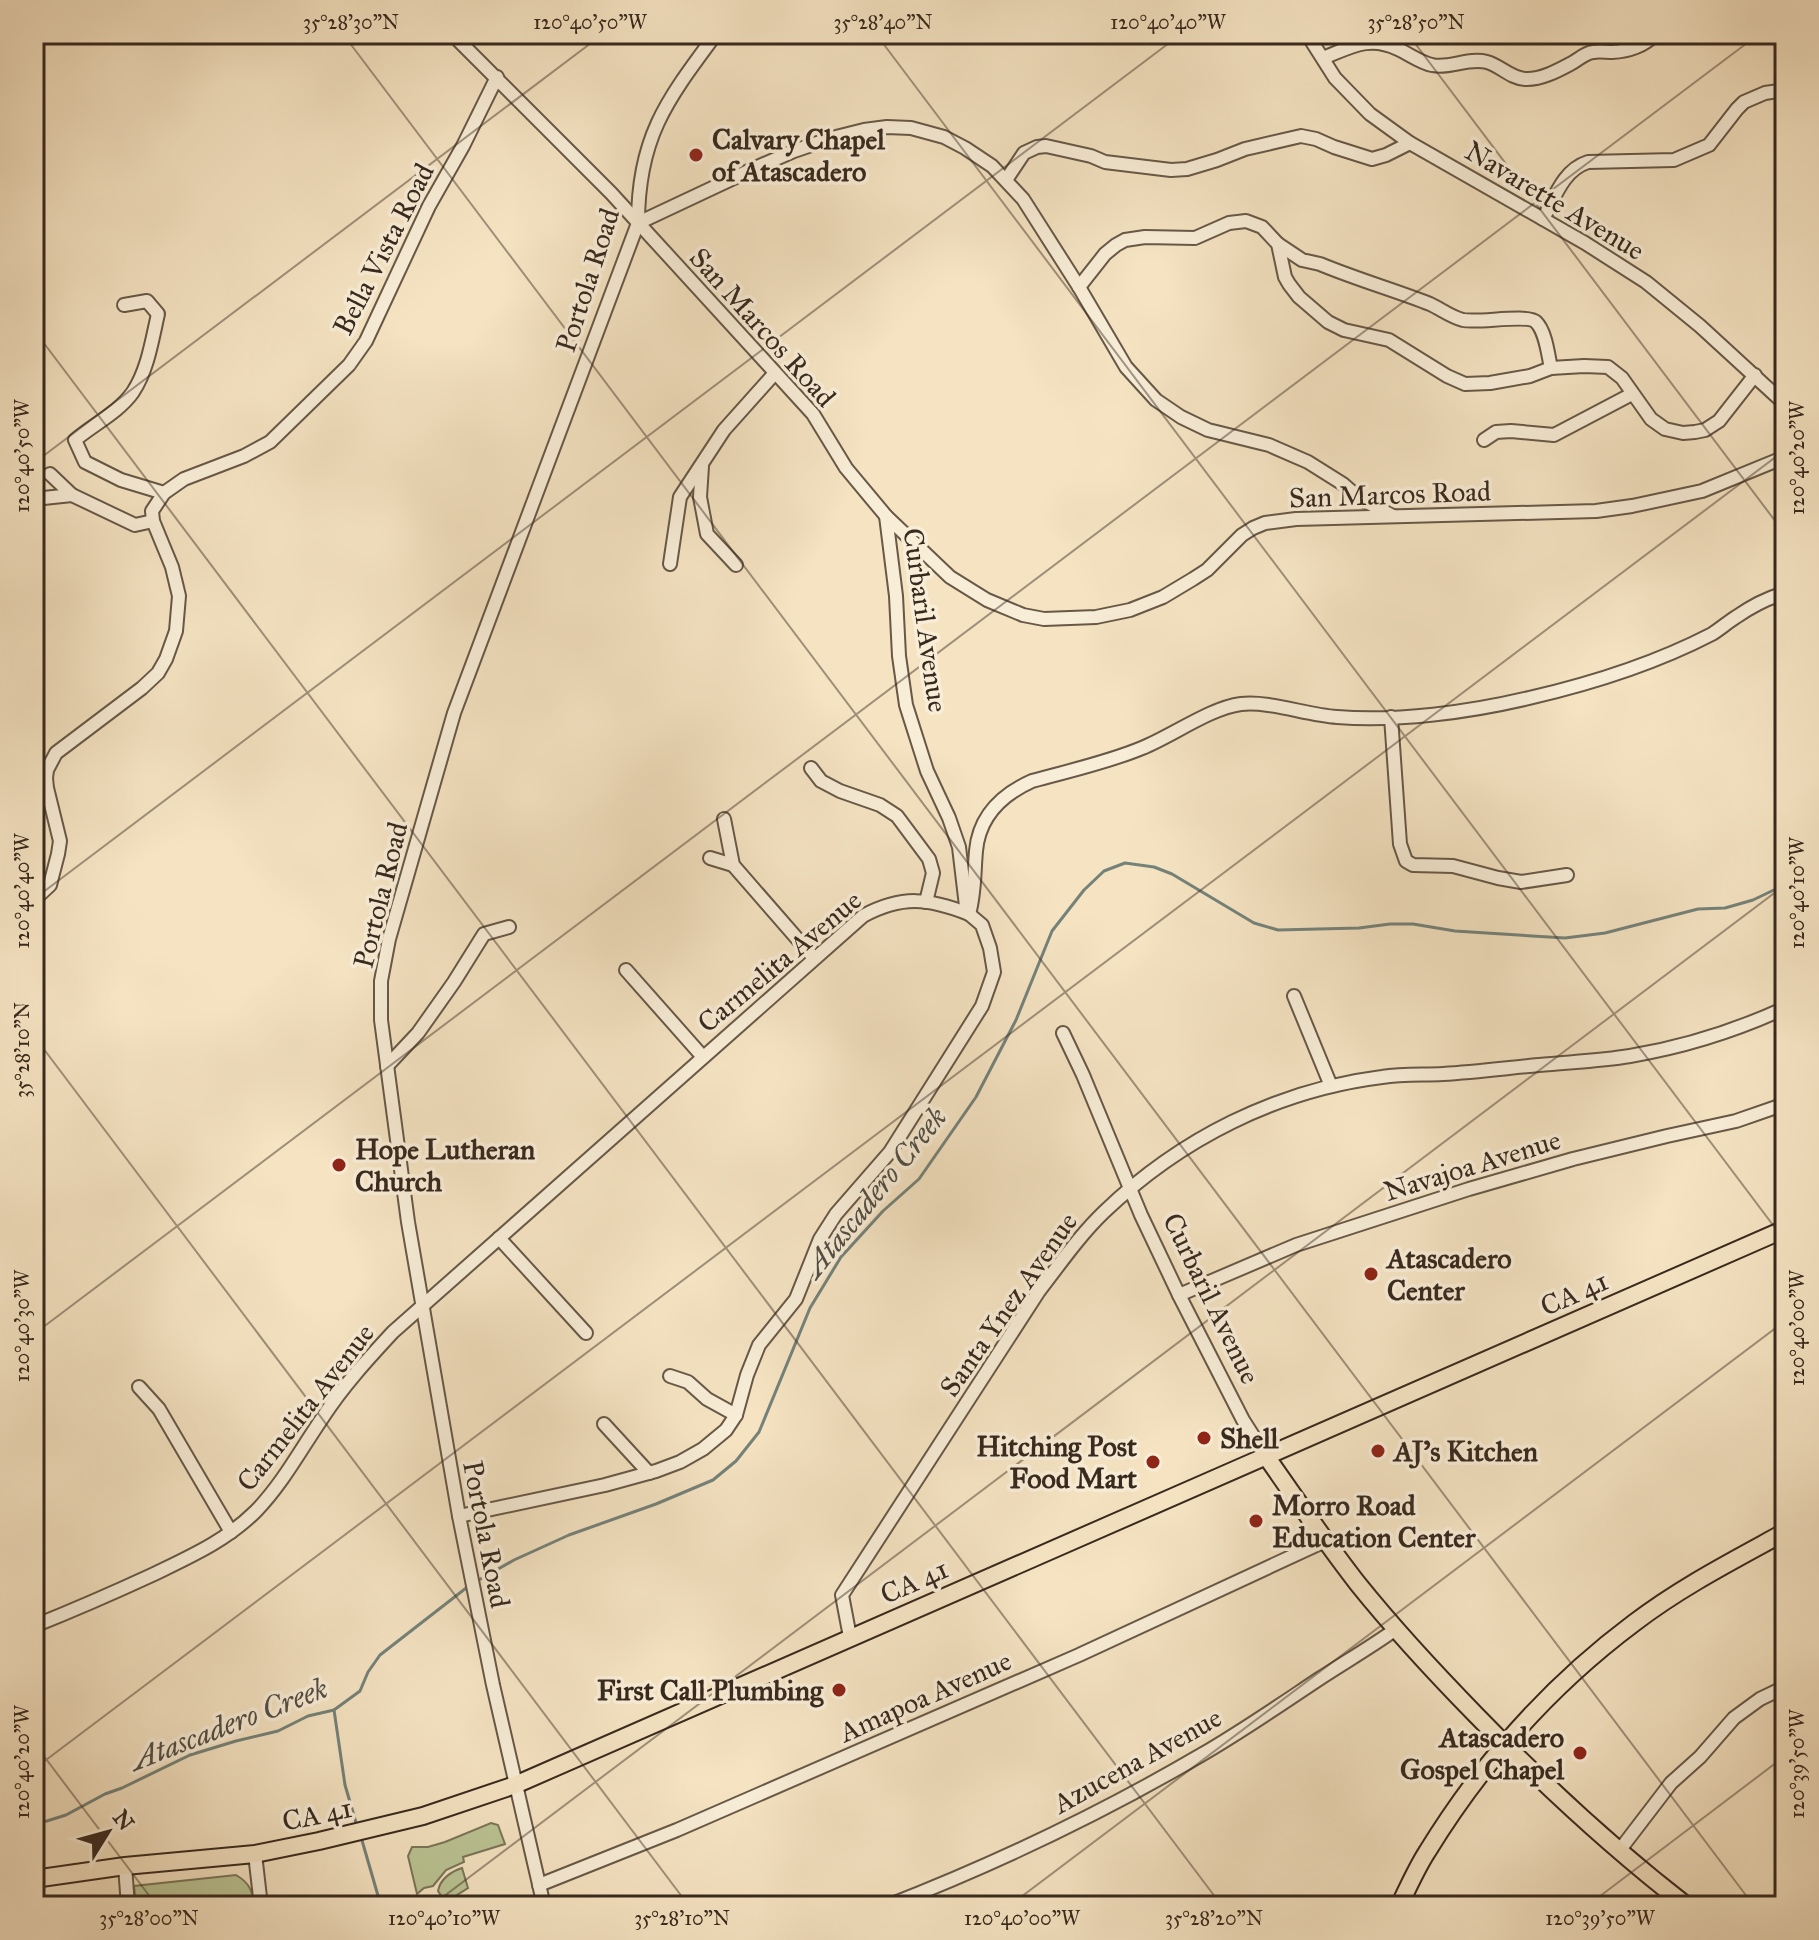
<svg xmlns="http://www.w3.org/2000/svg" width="1819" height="1940" viewBox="0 0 1819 1940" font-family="'IM FELL Great Primer',serif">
<rect width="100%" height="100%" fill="#f5e3c2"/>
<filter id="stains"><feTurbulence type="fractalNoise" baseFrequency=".0025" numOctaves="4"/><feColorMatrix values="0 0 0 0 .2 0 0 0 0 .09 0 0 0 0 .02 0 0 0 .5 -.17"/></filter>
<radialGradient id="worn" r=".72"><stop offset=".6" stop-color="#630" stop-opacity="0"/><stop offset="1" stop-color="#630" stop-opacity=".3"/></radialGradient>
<!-- green -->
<g fill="#bbc494" stroke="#7a7659" stroke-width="2">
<polygon points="491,1823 498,1825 505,1844 463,1857 464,1862 446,1870 433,1886 424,1888 417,1894 408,1856 412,1847 428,1847 445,1842"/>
<path d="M462 1868 468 1888 441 1905 442 1897 438 1891C440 1879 452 1871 462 1868Z"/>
<path d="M236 1875C250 1883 252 1891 255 1906H136L134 1886Z"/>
</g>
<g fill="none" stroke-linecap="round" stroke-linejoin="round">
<!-- stream -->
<g stroke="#74827a" stroke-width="3">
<polyline points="477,1581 514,1560 569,1535 656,1504 713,1480 736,1461 759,1432 810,1308 841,1257 883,1211 919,1179 976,1097 1016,1020 1052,931 1084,890 1104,871 1125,863 1154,867 1172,874 1254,923 1278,930 1359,928 1390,924 1413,924 1455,931 1565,938 1605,933 1698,909 1725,908 1753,900 1778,888 1785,882"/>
<polyline points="334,1710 345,1785 357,1826"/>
<polyline points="34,1825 66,1815 105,1794 122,1788 190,1755 236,1741 278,1731 308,1716 334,1710 360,1691 368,1672 380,1655 470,1585"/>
<polyline points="361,1837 381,1906"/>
</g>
<!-- minor casing -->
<g stroke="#675847" stroke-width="16">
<g id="minor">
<polyline points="452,34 611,193 813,414 846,468 886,516 950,577 987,600 1023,615 1044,619 1096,617 1130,610 1163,597 1193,579 1207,570 1242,535 1253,528 1265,523 1296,519 1596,511 1632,506 1702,491 1785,457"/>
<polyline points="1307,34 1335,78 1370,114 1410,143 1585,243 1646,282 1700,326 1785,404"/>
<path d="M1323 58C1351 47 1369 35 1398 49 1409 54 1421 63 1432 65 1450 69 1468 57 1487 62 1501 66 1510 78 1525 79 1541 80 1559 70 1572 63 1579 59 1585 53 1593 52 1599 51 1606 52 1612 52 1630 51 1643 46 1656 34"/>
<polyline points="1006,180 1024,153 1037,147 1046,146 1091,156 1105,162 1171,170 1187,169 1217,160 1245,149 1301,136 1316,139 1334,147 1372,159 1386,155 1410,143"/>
<path d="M1543 219C1555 197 1563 170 1588 162L1674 160 1709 145 1737 109 1744 102 1765 93 1785 90"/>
<polyline points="638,223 755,168 794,151 832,138 864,130 887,127 911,128 944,137 965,148 992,166 1023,199 1079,287 1126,367 1156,400 1181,417 1208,430 1269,445 1308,462 1343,484 1359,498 1393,516"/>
<path d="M1278 244 1302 260 1320 264C1356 279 1394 290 1430 304 1441 309 1451 317 1463 320 1479 323 1528 314 1536 322 1546 332 1548 355 1551 368"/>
<polyline points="1079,287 1105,254 1116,245 1125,240 1145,237 1195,238 1229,223 1246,221 1262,227 1278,244 1285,277 1289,284 1299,297 1328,322 1344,330 1389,340 1447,376 1465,384 1490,383 1530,376 1551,368 1584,366 1608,367 1622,378 1651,419 1665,429 1683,433 1695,432 1705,430 1719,421 1755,375"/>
<path d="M124 305 147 301 158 314C152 340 148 369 133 392 119 412 94 424 75 440L85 462 121 480 164 493"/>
<polyline points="1484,440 1496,432 1511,431 1554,435 1632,394"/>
<polyline points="702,466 700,497 707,534 736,565"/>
<polyline points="50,474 72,495 135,525 153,521"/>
<polyline points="34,499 72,495"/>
<polyline points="670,564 680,497 724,430 775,373"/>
<polyline points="1391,717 1400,844 1406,861 1413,865 1453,866 1498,878 1521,882 1567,875"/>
<polyline points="811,768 821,781 840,791 880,805 897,816 929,859 933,873 926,902"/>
<polyline points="724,819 733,865 814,958"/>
<polyline points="710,858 733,865"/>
<polyline points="34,900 50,885 58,854 60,841 47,788 46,778 47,770 56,753 142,688 158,673 166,659 176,631 179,596 172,567 153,521 152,511 164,493 184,479 244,456 270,442 349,365 366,341 429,206 463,146 497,77"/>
<polyline points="626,970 703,1057"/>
<polyline points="1294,996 1331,1086"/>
<polyline points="1063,1033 1083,1075 1141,1215 1179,1295 1243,1420 1266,1456"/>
<polyline points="387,1066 418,1033 454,982 484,934 509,927"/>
<polyline points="499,1238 586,1333"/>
<polyline points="1179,1295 1296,1245 1469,1189 1573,1159 1667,1136 1736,1121 1785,1104"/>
<polyline points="670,1376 688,1382 707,1399 736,1415"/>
<polyline points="139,1387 159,1409 231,1532"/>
<polyline points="604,1424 649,1473"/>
<polyline points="459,1516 605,1485 656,1471 680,1462 703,1449 726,1430 736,1415 747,1375 759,1345 796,1299 820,1239 836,1214 890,1152 982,1006 994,972 990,948 982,925 969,914 966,906 959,847 949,818 927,771 906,705 899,656 896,596 886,516"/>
<path d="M34 1626C74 1610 113 1593 152 1575 189 1557 226 1541 256 1511 283 1483 301 1449 323 1417 343 1386 368 1359 393 1332L863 916C902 895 928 898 969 914 975 893 974 873 976 851 979 817 1001 795 1032 781 1068 771 1106 763 1142 748 1172 736 1210 708 1241 704 1271 701 1306 715 1337 717 1397 722 1470 712 1529 698 1590 684 1656 663 1712 634 1720 629 1728 622 1736 617 1752 606 1767 598 1785 593"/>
<path d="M850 1637 842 1595 1039 1291C1060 1264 1079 1236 1104 1212 1180 1139 1277 1090 1382 1077 1402 1074 1423 1075 1443 1074 1475 1072 1507 1068 1539 1065 1569 1062 1600 1061 1630 1056 1684 1047 1735 1031 1785 1008"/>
<polyline points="1619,1851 1671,1783 1700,1757 1734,1718 1760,1699 1785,1687"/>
<polyline points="255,1854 261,1906"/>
<polyline points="125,1866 128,1906"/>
<polyline points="539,1885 677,1830 1079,1655 1325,1541"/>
<path d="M544 1906 493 1685 459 1516 408 1222 381 1020V981L389 939 454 713 638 223C638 137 667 100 716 34"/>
<path d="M887 1906C995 1864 1100 1814 1201 1755 1241 1732 1280 1705 1319 1679 1345 1662 1371 1647 1396 1629"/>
</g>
</g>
<!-- major casing -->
<g stroke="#38291e" stroke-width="20">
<g id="major">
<path d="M1266 1456C1296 1499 1326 1543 1358 1584 1395 1630 1435 1673 1476 1715 1542 1783 1612 1848 1687 1906"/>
<polyline points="34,1879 125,1866 255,1854 319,1841 423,1816 515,1785 1785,1229"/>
<path d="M1399 1906C1408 1888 1416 1869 1427 1852 1481 1764 1551 1685 1634 1623 1681 1587 1734 1560 1785 1532"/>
</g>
</g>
<!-- minor -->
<use href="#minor" stroke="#f8edd7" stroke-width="12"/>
<!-- major -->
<use href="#major" stroke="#f5e3c2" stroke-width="16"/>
</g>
<!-- ticks -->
<path fill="none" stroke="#38291e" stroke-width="2" stroke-opacity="0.45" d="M343 34 1754 1906M876 34 1785 1241M1408 34 1785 534M34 330 1222 1906M34 463 603 34M34 899 1181 34M34 1036 689 1906M34 1334 1759 34M34 1743 157 1906M34 1769 1785 450M431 1906 1785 885M1009 1906 1785 1321M1587 1906 1785 1756"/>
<!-- markers -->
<g fill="#8f2418" stroke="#f8edd7" stroke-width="3">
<circle cx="696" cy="155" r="8"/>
<circle cx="339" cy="1165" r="8"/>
<circle cx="1371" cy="1274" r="8"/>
<circle cx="1204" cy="1438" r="8"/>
<circle cx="1378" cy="1451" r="8"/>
<circle cx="1153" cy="1462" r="8"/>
<circle cx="1256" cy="1521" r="8"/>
<circle cx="839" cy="1690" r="8"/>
<circle cx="1580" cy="1753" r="8"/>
</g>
<g text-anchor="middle" stroke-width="7" stroke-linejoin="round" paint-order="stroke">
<!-- poi labels -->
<g font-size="28" font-weight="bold" fill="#38291e" stroke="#f8edd7" text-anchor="start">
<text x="712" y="149">Calvary Chapel<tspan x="712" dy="32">of Atascadero</tspan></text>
<text x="355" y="1159">Hope Lutheran<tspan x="355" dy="32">Church</tspan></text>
<text x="1387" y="1268">Atascadero<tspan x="1387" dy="32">Center</tspan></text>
<text x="1220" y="1448">Shell</text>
<text x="1137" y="1456" text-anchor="end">Hitching Post<tspan x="1137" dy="32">Food Mart</tspan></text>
<text x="1394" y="1461">AJ’s Kitchen</text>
<text x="1272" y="1515">Morro Road<tspan x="1272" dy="32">Education Center</tspan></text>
<text x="823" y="1700" text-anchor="end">First Call Plumbing</text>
<text x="1564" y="1747" text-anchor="end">Atascadero<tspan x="1564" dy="32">Gospel Chapel</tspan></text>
</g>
<!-- street labels -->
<g font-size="28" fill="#38291e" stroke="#f8edd7">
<text transform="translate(1555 200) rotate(31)" y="10">Navarette Avenue</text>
<text transform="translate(383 249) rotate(-63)" y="10">Bella Vista Road</text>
<text transform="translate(587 280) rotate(-72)" y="10">Portola Road</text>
<text transform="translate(763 327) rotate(48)" y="10">San Marcos Road</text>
<text transform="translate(1390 494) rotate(-2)" y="10">San Marcos Road</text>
<text transform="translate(926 620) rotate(82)" y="10">Curbaril Avenue</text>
<text transform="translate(380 895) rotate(-76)" y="10">Portola Road</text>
<text transform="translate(779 961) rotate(-40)" y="10">Carmelita Avenue</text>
<text transform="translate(1472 1165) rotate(-17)" y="10">Navajoa Avenue</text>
<text transform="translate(1574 1293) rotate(-24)" y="10">CA 41</text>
<text transform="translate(1212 1298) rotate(64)" y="10">Curbaril Avenue</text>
<text transform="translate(1008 1304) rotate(-55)" y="10">Santa Ynez Avenue</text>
<text transform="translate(305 1407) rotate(-52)" y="10">Carmelita Avenue</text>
<text transform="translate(487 1534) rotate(79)" y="10">Portola Road</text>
<text transform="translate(914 1581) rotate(-24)" y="10">CA 41</text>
<text transform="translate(925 1696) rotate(-24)" y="10">Amapoa Avenue</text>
<text transform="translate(1137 1760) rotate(-29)" y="10">Azucena Avenue</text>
<text transform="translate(317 1814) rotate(-12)" y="10">CA 41</text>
</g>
<!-- water labels -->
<g font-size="30" font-style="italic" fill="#514e44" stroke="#f8edd7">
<text transform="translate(875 1192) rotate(-51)" y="10">Atascadero Creek</text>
<text transform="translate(229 1724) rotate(-21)" y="10">Atascadero Creek</text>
</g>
</g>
<!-- margin -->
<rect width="1819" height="1940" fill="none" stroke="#f5e3c2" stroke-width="88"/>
<!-- north arrow -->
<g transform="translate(108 1832) rotate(53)" stroke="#f8edd7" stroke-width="6" paint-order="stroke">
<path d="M0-6L14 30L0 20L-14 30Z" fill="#38291e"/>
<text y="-12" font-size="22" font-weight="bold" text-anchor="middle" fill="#38291e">N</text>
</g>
<rect x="44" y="44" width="1731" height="1852" fill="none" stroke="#38291e" stroke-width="3"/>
<g font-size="20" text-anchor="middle" fill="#38291e">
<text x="351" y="29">35°28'30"N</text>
<text x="590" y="29">120°40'50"W</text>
<text x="883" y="29">35°28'40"N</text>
<text x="1168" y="29">120°40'40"W</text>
<text x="1416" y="29">35°28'50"N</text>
<text transform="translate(22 456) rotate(-90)" y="7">120°40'50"W</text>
<text transform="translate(1797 458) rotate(-90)" y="7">120°40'20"W</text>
<text transform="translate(22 891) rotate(-90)" y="7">120°40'40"W</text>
<text transform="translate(1797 893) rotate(-90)" y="7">120°40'10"W</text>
<text transform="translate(22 1050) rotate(-90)" y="7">35°28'10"N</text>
<text transform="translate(22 1326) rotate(-90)" y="7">120°40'30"W</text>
<text transform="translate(1797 1328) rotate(-90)" y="7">120°40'00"W</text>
<text transform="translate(22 1762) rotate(-90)" y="7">120°40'20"W</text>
<text transform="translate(1797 1764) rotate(-90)" y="7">120°39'50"W</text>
<text x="149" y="1925">35°28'00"N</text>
<text x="444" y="1925">120°40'10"W</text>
<text x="682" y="1925">35°28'10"N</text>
<text x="1022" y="1925">120°40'00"W</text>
<text x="1214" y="1925">35°28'20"N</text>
<text x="1600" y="1925">120°39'50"W</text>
</g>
<rect width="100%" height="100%" filter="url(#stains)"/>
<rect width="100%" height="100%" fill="url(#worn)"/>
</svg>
